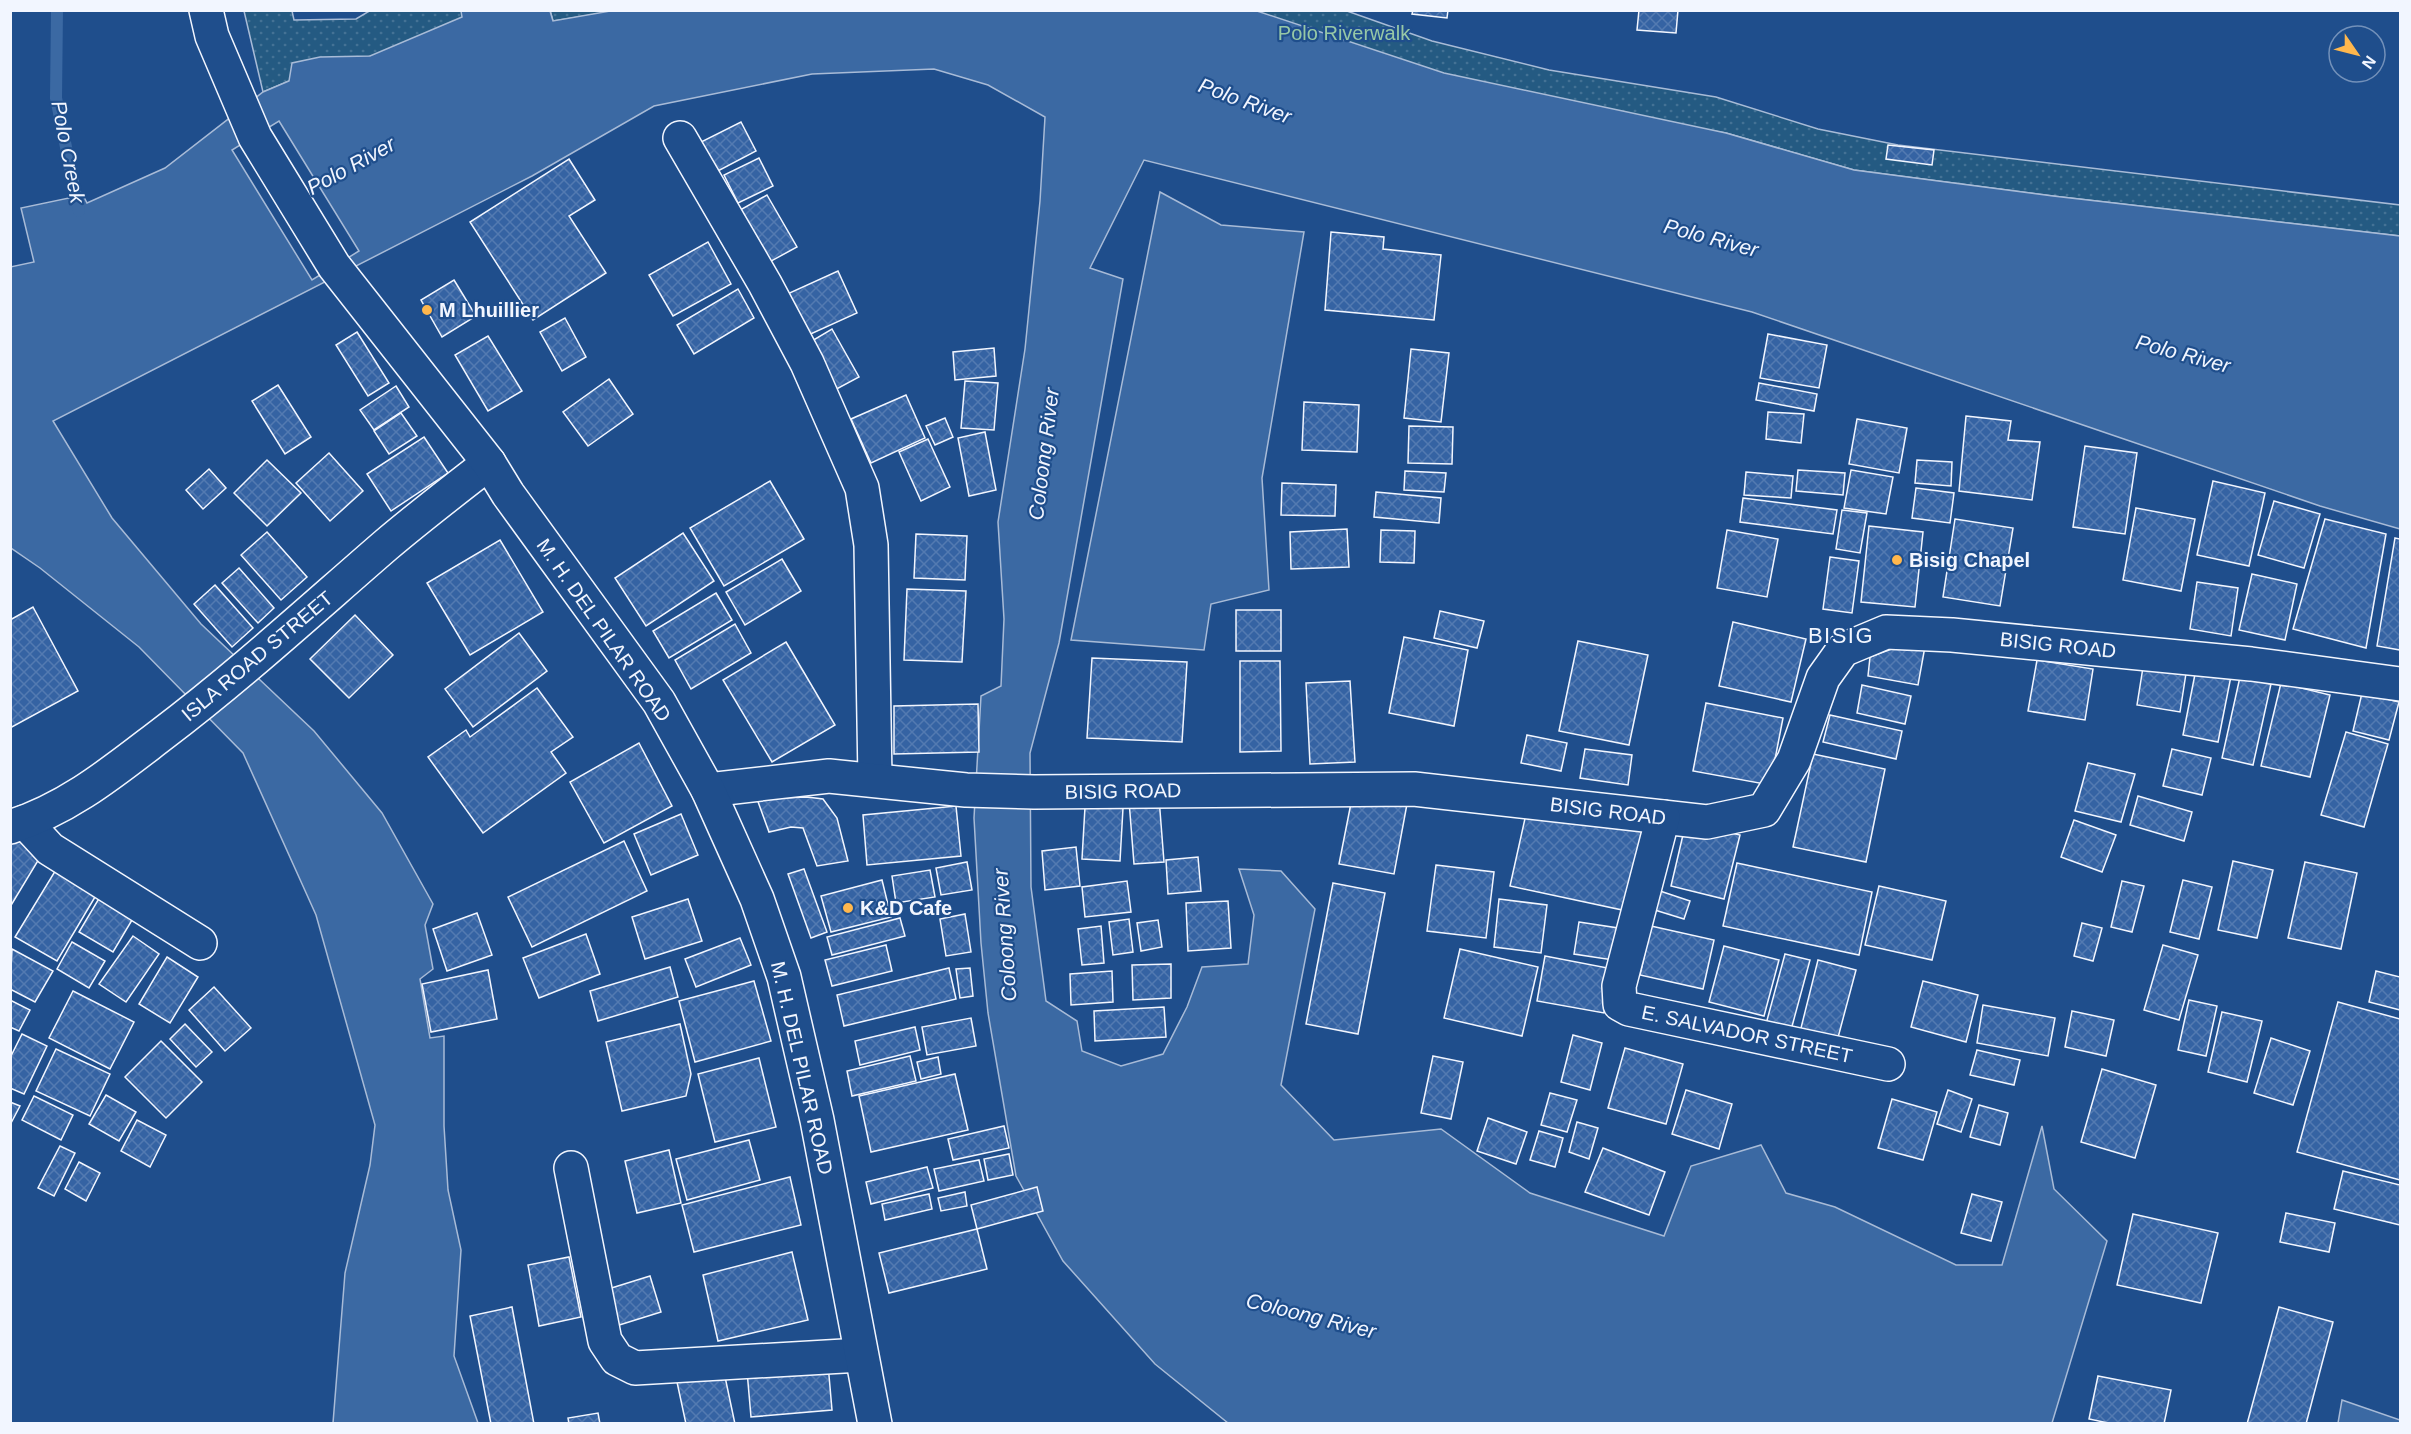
<svg xmlns="http://www.w3.org/2000/svg" width="2411" height="1434" viewBox="0 0 2411 1434" font-family="Helvetica,sans-serif">
<defs>
<pattern id="park-dots" width="8" height="8" patternUnits="userSpaceOnUse" patternTransform="scale(1.5)"><rect width="8" height="8" fill="#245a82"/><path d="M2 2h.1M6 6h.1" fill="none" stroke="#447295" stroke-width="1.8" stroke-linecap="round"/></pattern>
<pattern id="building-cross-hatch" width="8" height="8" patternUnits="userSpaceOnUse" patternTransform="scale(1.5)"><rect width="8" height="8" fill="#3563a3"/><path d="M0 0l8 8M0 8l8-8" fill="none" stroke="#537ab1"/></pattern>
</defs>
<rect width="100%" height="100%" fill="#1f4e8c"/>
<!-- park -->
<g fill="url(#park-dots)" stroke="#a8bbd7" stroke-width="1.5">
<polygon points="371,10 518,11 289,81 263,92 244,11 292,11 294,20 356,19"/>
<polygon points="550,10 616,11 553,21"/>
<polygon points="1230,11 1347,11 1432,41 1549,70 1716,97 1818,129 1898,145 2400,205 2400,236 2053,196 1854,170 1726,133 1424,82"/>
</g>
<!-- water -->
<g fill="#3b69a3" stroke="#a8bbd7" stroke-width="1.5">
<polygon points="616,10 1257,11 1444,73 1726,133 1854,170 2053,196 2400,236 2400,529 2320,506 1752,312 1144,160 1090,268 1123,279 1059,643 1030,753 1031,887 1046,1001 1077,1021 1082,1051 1121,1066 1163,1054 1187,1007 1202,967 1248,964 1254,915 1239,869 1281,871 1315,909 1281,1085 1334,1140 1441,1129 1530,1193 1664,1236 1691,1166 1761,1145 1786,1193 1835,1207 1956,1265 2002,1265 2042,1126 2054,1189 2107,1241 2052,1423 1228,1423 1155,1364 1063,1261 1016,1176 988,1013 981,943 974,818 981,696 1001,686 1004,619 998,522 1025,349 1040,201 1045,117 988,85 934,69 812,74 654,106 532,176 53,421 112,518 201,624 314,731 382,813 433,904 425,925 433,969 420,979 430,1038 444,1036 444,1126 448,1190 461,1250 454,1356 478,1423 333,1423 345,1273 370,1165 375,1125 316,915 243,753 139,647 40,568 11,548 10,267 34,262 21,208 83,195 87,203 165,168 263,92 289,81 292,63 320,57 370,56 462,17 461,11 550,11 553,21"/>
<polygon points="1160,192 1221,225 1304,232 1262,478 1269,590 1211,604 1204,650 1071,640"/>
<polygon points="2342,1400 2400,1420 2400,1423 2338,1423"/>
</g>
<!-- pier -->
<polygon fill="#1f4e8c" stroke="#a8bbd7" stroke-width="1.5" points="279,121 359,251 312,280 232,150"/>
<g fill="none" stroke-linecap="round" stroke-linejoin="round">
<!-- stream -->
<polyline stroke="#3b69a3" stroke-width="12" points="57,10 56,98 79,211"/>
</g>
<!-- building -->
<g fill="url(#building-cross-hatch)" stroke="#f2f6ff" stroke-width="1.5">
<polygon points="1413,10 1448,10 1447,18 1412,14"/>
<polygon points="1639,10 1678,10 1676,33 1637,30"/>
<polygon points="741,122 756,151 716,172 701,142"/>
<polygon points="1888,145 1934,150 1932,165 1886,159"/>
<polygon points="759,158 773,186 738,203 724,175"/>
<polygon points="569,159 595,200 569,216 606,273 533,320 470,222"/>
<polygon points="767,195 797,247 762,266 733,214"/>
<polygon points="1331,232 1384,237 1383,249 1441,255 1434,320 1325,310"/>
<polygon points="708,242 731,284 673,316 649,275"/>
<polygon points="838,271 857,313 804,337 785,295"/>
<polygon points="454,280 476,316 442,337 421,300"/>
<polygon points="738,289 754,318 694,354 677,325"/>
<polygon points="565,318 586,357 562,371 540,332"/>
<polygon points="832,329 859,377 831,392 805,345"/>
<polygon points="357,332 389,383 368,396 336,345"/>
<polygon points="1768,334 1827,345 1819,388 1760,378"/>
<polygon points="488,336 522,391 488,411 455,355"/>
<polygon points="994,348 996,376 955,380 953,352"/>
<polygon points="1411,349 1449,353 1441,422 1404,418"/>
<polygon points="609,379 633,414 588,446 563,412"/>
<polygon points="965,381 998,383 994,430 961,428"/>
<polygon points="1759,383 1817,394 1814,411 1756,400"/>
<polygon points="278,385 311,437 285,454 252,401"/>
<polygon points="396,386 409,407 374,430 360,410"/>
<polygon points="906,395 925,438 871,463 851,419"/>
<polygon points="1304,402 1359,405 1357,452 1302,450"/>
<polygon points="1768,412 1804,414 1801,443 1766,439"/>
<polygon points="401,413 417,436 389,454 374,431"/>
<polygon points="1966,416 2011,421 2008,440 2040,442 2032,500 1959,491"/>
<polygon points="945,418 953,437 935,445 926,426"/>
<polygon points="1857,419 1907,428 1899,473 1849,464"/>
<polygon points="1409,426 1453,427 1452,464 1408,463"/>
<polygon points="985,432 996,490 969,496 958,438"/>
<polygon points="424,437 448,473 391,511 367,474"/>
<polygon points="928,439 950,487 921,501 899,452"/>
<polygon points="2085,446 2137,453 2125,534 2073,527"/>
<polygon points="329,453 363,491 330,521 296,483"/>
<polygon points="267,460 301,493 267,526 234,493"/>
<polygon points="1917,460 1952,462 1951,486 1915,483"/>
<polygon points="209,469 226,488 203,509 186,490"/>
<polygon points="1798,470 1845,473 1843,495 1796,491"/>
<polygon points="1851,470 1893,477 1886,514 1844,508"/>
<polygon points="1405,471 1446,473 1444,492 1404,490"/>
<polygon points="1746,472 1793,476 1791,498 1744,495"/>
<polygon points="770,481 804,539 724,586 690,528"/>
<polygon points="2213,481 2265,493 2249,566 2197,555"/>
<polygon points="1282,483 1336,485 1335,516 1281,515"/>
<polygon points="1916,488 1954,493 1950,523 1912,518"/>
<polygon points="1376,492 1441,498 1439,523 1374,517"/>
<polygon points="1743,498 1837,510 1833,534 1740,522"/>
<polygon points="2274,501 2320,514 2304,568 2258,555"/>
<polygon points="2136,508 2195,519 2181,591 2123,580"/>
<polygon points="1842,510 1867,513 1860,553 1836,549"/>
<polygon points="1955,519 2013,528 2000,606 1943,597"/>
<polygon points="2325,519 2386,534 2366,648 2293,629"/>
<polygon points="1869,526 1923,532 1915,607 1861,602"/>
<polygon points="1347,529 1349,567 1291,569 1290,532"/>
<polygon points="1381,530 1415,531 1414,563 1380,562"/>
<polygon points="1727,530 1778,539 1767,597 1717,588"/>
<polygon points="267,532 307,577 281,600 241,555"/>
<polygon points="683,533 714,581 646,626 615,578"/>
<polygon points="916,534 967,536 965,580 914,578"/>
<polygon points="2395,538 2400,539 2400,650 2377,646"/>
<polygon points="500,540 543,612 470,655 427,583"/>
<polygon points="1830,557 1859,561 1852,613 1823,609"/>
<polygon points="782,559 801,591 745,625 726,592"/>
<polygon points="239,568 274,608 258,623 222,583"/>
<polygon points="2252,574 2297,584 2285,640 2239,630"/>
<polygon points="2197,582 2238,588 2231,636 2190,629"/>
<polygon points="215,585 253,628 232,647 194,604"/>
<polygon points="907,589 966,591 962,662 904,660"/>
<polygon points="716,593 732,620 669,658 653,631"/>
<polygon points="33,607 78,691 10,728 10,620"/>
<rect x="1236" y="610" width="45" height="41"/>
<polygon points="1440,611 1484,621 1477,648 1434,638"/>
<polygon points="355,615 393,655 349,698 310,659"/>
<polygon points="1733,622 1806,639 1791,702 1719,686"/>
<polygon points="735,624 751,653 691,689 675,660"/>
<polygon points="519,633 547,671 473,727 445,689"/>
<polygon points="1404,637 1468,650 1454,726 1389,713"/>
<polygon points="1578,641 1648,655 1629,745 1559,731"/>
<polygon points="1913,641 1926,641 1918,685 1868,676 1870,657"/>
<polygon points="786,642 835,725 772,762 723,680"/>
<polygon points="1092,658 1187,662 1182,742 1087,738"/>
<polygon points="2037,660 2093,669 2085,720 2028,711"/>
<polygon points="1240,661 1280,661 1281,751 1240,752"/>
<polygon points="2144,661 2187,667 2180,712 2137,705"/>
<polygon points="2197,664 2232,671 2218,742 2183,735"/>
<polygon points="2240,677 2271,684 2253,765 2222,758"/>
<polygon points="1350,681 1355,762 1310,764 1306,683"/>
<polygon points="2281,683 2330,695 2310,777 2261,766"/>
<polygon points="1862,685 1911,696 1905,724 1857,713"/>
<polygon points="537,688 573,737 551,752 566,773 483,833 428,757 466,730 470,737"/>
<polygon points="2362,693 2399,702 2389,740 2353,731"/>
<polygon points="1706,703 1783,718 1770,785 1693,771"/>
<polygon points="978,704 979,752 894,754 894,706"/>
<polygon points="1830,715 1902,731 1896,759 1823,742"/>
<polygon points="2346,732 2388,744 2364,827 2321,815"/>
<polygon points="1527,735 1567,743 1561,771 1521,763"/>
<polygon points="639,743 672,806 604,843 570,782"/>
<polygon points="1585,749 1632,755 1628,785 1580,778"/>
<polygon points="2172,749 2211,758 2202,795 2163,786"/>
<polygon points="1813,754 1885,769 1866,862 1793,847"/>
<polygon points="2088,763 2135,774 2121,822 2075,811"/>
<polygon points="1353,793 1407,804 1394,874 1339,864"/>
<polygon points="2138,796 2192,812 2184,841 2130,825"/>
<polygon points="807,797 823,799 837,818 848,861 817,866 803,828 791,827 769,832 757,799"/>
<polygon points="1159,798 1164,862 1134,864 1129,801"/>
<polygon points="1528,805 1645,831 1627,911 1510,886"/>
<polygon points="956,806 961,856 867,865 863,815"/>
<polygon points="1085,807 1123,808 1120,861 1082,859"/>
<polygon points="681,814 698,855 651,875 634,834"/>
<polygon points="2074,820 2116,835 2102,872 2061,857"/>
<polygon points="1686,822 1740,835 1724,899 1671,886"/>
<polygon points="22,839 42,854 10,907 10,843"/>
<polygon points="624,841 647,891 532,947 508,897"/>
<polygon points="1076,847 1080,886 1045,890 1042,851"/>
<polygon points="1198,857 1201,891 1168,894 1166,860"/>
<polygon points="2233,861 2273,870 2257,938 2218,930"/>
<polygon points="967,862 972,890 941,895 936,868"/>
<polygon points="2305,862 2357,873 2341,949 2288,938"/>
<polygon points="1737,863 1872,892 1859,955 1723,926"/>
<polygon points="1436,865 1494,872 1486,938 1427,931"/>
<polygon points="57,868 98,892 57,961 15,937"/>
<polygon points="804,869 827,932 811,938 788,874"/>
<polygon points="930,870 935,897 896,903 892,876"/>
<polygon points="882,880 891,917 831,932 821,896"/>
<polygon points="2183,880 2212,887 2199,939 2170,932"/>
<polygon points="1127,881 1131,912 1085,917 1082,887"/>
<polygon points="2122,881 2144,886 2132,932 2111,927"/>
<polygon points="1333,883 1385,893 1358,1034 1306,1024"/>
<polygon points="1879,886 1946,901 1932,960 1865,945"/>
<polygon points="1651,888 1690,901 1684,919 1645,907"/>
<polygon points="104,890 138,910 113,952 79,932"/>
<polygon points="688,899 702,941 645,959 632,917"/>
<polygon points="1499,899 1547,905 1541,953 1494,947"/>
<polygon points="1228,901 1231,948 1188,951 1186,903"/>
<polygon points="477,913 492,955 447,971 433,929"/>
<polygon points="965,914 971,952 946,956 940,919"/>
<polygon points="900,918 905,936 832,955 827,937"/>
<polygon points="1129,919 1133,952 1113,955 1109,922"/>
<polygon points="1158,920 1162,947 1141,951 1137,923"/>
<polygon points="1579,922 1618,928 1613,960 1574,954"/>
<polygon points="2082,923 2102,928 2093,961 2074,956"/>
<polygon points="1101,926 1104,963 1082,965 1078,929"/>
<polygon points="1651,926 1714,940 1703,989 1640,975"/>
<polygon points="586,934 600,974 539,998 523,958"/>
<polygon points="133,936 159,954 126,1002 99,984"/>
<polygon points="740,938 751,965 696,987 685,959"/>
<polygon points="72,942 105,961 89,988 57,969"/>
<polygon points="886,945 892,971 832,986 825,960"/>
<polygon points="2163,945 2198,955 2179,1020 2144,1010"/>
<polygon points="1724,946 1779,960 1764,1016 1709,1002"/>
<polygon points="12,949 53,971 35,1002 10,989"/>
<polygon points="1460,949 1538,967 1522,1036 1444,1018"/>
<polygon points="1785,954 1810,960 1791,1030 1766,1024"/>
<polygon points="1545,956 1613,969 1604,1013 1537,1001"/>
<polygon points="167,957 198,977 170,1023 139,1004"/>
<polygon points="1818,960 1856,970 1836,1045 1799,1036"/>
<polygon points="1171,964 1171,998 1133,1000 1132,965"/>
<polygon points="670,967 678,997 598,1021 590,991"/>
<polygon points="949,968 956,999 844,1026 837,995"/>
<polygon points="970,968 973,996 960,998 956,969"/>
<polygon points="488,970 497,1019 431,1032 422,984"/>
<polygon points="1112,971 1113,1002 1071,1005 1070,974"/>
<polygon points="2376,971 2400,977 2400,1010 2369,1002"/>
<polygon points="754,981 771,1041 695,1062 679,1001"/>
<polygon points="1923,981 1978,995 1966,1042 1911,1027"/>
<polygon points="214,987 251,1028 225,1051 189,1010"/>
<polygon points="73,991 134,1022 110,1069 49,1038"/>
<polygon points="10,1000 30,1010 19,1031 10,1027"/>
<polygon points="2189,1000 2217,1006 2206,1056 2178,1050"/>
<polygon points="2338,1002 2400,1019 2400,1180 2297,1152"/>
<polygon points="1983,1005 2055,1018 2048,1056 1977,1043"/>
<polygon points="1164,1007 1166,1037 1095,1041 1094,1011"/>
<polygon points="2072,1011 2114,1020 2106,1056 2065,1047"/>
<polygon points="2222,1012 2262,1021 2247,1082 2208,1072"/>
<polygon points="971,1018 976,1046 927,1055 922,1027"/>
<polygon points="185,1024 212,1052 196,1067 170,1039"/>
<polygon points="680,1024 691,1074 686,1096 622,1111 606,1042"/>
<polygon points="915,1027 920,1050 860,1065 855,1041"/>
<polygon points="22,1034 47,1046 24,1094 10,1088 10,1058"/>
<polygon points="1573,1035 1602,1043 1590,1090 1561,1082"/>
<polygon points="2271,1038 2310,1051 2293,1105 2254,1093"/>
<polygon points="161,1041 202,1082 166,1118 125,1077"/>
<polygon points="1625,1048 1683,1064 1666,1124 1608,1108"/>
<polygon points="56,1049 110,1074 90,1116 36,1091"/>
<polygon points="1977,1050 2020,1060 2014,1085 1970,1075"/>
<polygon points="910,1056 916,1081 852,1096 847,1071"/>
<polygon points="1433,1056 1463,1062 1451,1119 1421,1113"/>
<polygon points="938,1057 941,1074 921,1079 917,1062"/>
<polygon points="759,1058 776,1127 715,1142 698,1074"/>
<polygon points="2102,1069 2156,1085 2135,1158 2081,1142"/>
<polygon points="955,1074 968,1130 871,1152 859,1096"/>
<polygon points="1686,1090 1732,1104 1719,1149 1672,1134"/>
<polygon points="1948,1090 1972,1099 1961,1132 1937,1124"/>
<polygon points="1550,1093 1577,1100 1567,1132 1541,1125"/>
<polygon points="106,1095 136,1112 119,1141 89,1124"/>
<polygon points="34,1096 73,1115 61,1140 22,1120"/>
<polygon points="1892,1099 1937,1112 1923,1160 1878,1148"/>
<polygon points="10,1102 20,1106 10,1125"/>
<polygon points="1979,1105 2008,1113 2000,1145 1970,1137"/>
<polygon points="1488,1118 1527,1132 1516,1164 1477,1151"/>
<polygon points="137,1120 166,1135 150,1167 121,1151"/>
<polygon points="1577,1122 1598,1128 1589,1159 1569,1152"/>
<polygon points="1004,1126 1009,1148 953,1160 948,1139"/>
<polygon points="1539,1131 1563,1138 1555,1167 1530,1160"/>
<polygon points="749,1140 760,1180 687,1200 676,1159"/>
<polygon points="60,1146 75,1153 54,1196 38,1188"/>
<polygon points="1603,1148 1665,1172 1649,1215 1585,1192"/>
<polygon points="669,1150 681,1203 637,1213 625,1161"/>
<polygon points="1009,1154 1013,1175 988,1180 984,1159"/>
<polygon points="979,1160 984,1181 939,1191 934,1169"/>
<polygon points="79,1162 100,1173 86,1201 65,1189"/>
<polygon points="927,1167 933,1188 871,1204 866,1182"/>
<polygon points="2343,1171 2400,1185 2400,1225 2334,1209"/>
<polygon points="790,1177 801,1225 694,1252 682,1205"/>
<polygon points="1037,1187 1043,1211 977,1229 971,1205"/>
<polygon points="965,1192 967,1206 941,1211 938,1198"/>
<polygon points="929,1194 932,1209 885,1220 882,1204"/>
<polygon points="1972,1194 2002,1202 1991,1241 1961,1233"/>
<polygon points="2286,1213 2335,1223 2329,1252 2280,1242"/>
<polygon points="2133,1214 2218,1233 2201,1303 2117,1285"/>
<polygon points="977,1229 987,1269 889,1293 879,1253"/>
<polygon points="792,1252 808,1320 718,1341 703,1275"/>
<polygon points="569,1257 581,1317 539,1326 528,1265"/>
<polygon points="650,1276 661,1312 616,1326 605,1290"/>
<polygon points="512,1307 534,1424 491,1424 470,1316"/>
<polygon points="2279,1307 2333,1322 2306,1424 2247,1424"/>
<polygon points="828,1364 832,1410 751,1417 747,1371"/>
<polygon points="724,1372 735,1424 686,1424 677,1382"/>
<polygon points="2098,1376 2171,1390 2164,1424 2113,1424 2089,1419"/>
<polygon points="598,1413 600,1424 569,1424 568,1418"/>
</g>
<g fill="none" stroke-linecap="round" stroke-linejoin="round">
<!-- minor casing -->
<g stroke="#f2f6ff" stroke-width="36">
<g id="minor">
<polyline points="680,138 765,284 807,363 862,488 871,545 875,779"/>
<polyline points="708,790 829,776 966,790 1034,792 1414,789 1707,822 1764,810 1794,760 1823,678 1843,650 1886,632 1952,635 2251,664 2400,684"/>
<polyline points="1663,817 1619,986 1620,1004 1629,1009 1888,1064"/>
<polyline points="25,822 50,849 200,943"/>
<path d="M10 827C68 809 114 771 161 735 239 676 312 609 386 545 419 517 454 490 489 463"/>
<polyline points="571,1168 605,1341 617,1359 635,1368 861,1355"/>
</g>
</g>
<!-- major casing -->
<g stroke="#f2f6ff" stroke-width="36">
<polyline id="major" points="206,10 212,36 255,137 334,266 489,463 508,494 659,702 708,790 757,899 784,977 817,1120 875,1424"/>
</g>
<!-- minor -->
<use href="#minor" stroke="#1f4e8c" stroke-width="33"/>
<!-- major -->
<use href="#major" stroke="#1f4e8c" stroke-width="33"/>
</g>
<!-- markers -->
<g fill="#ffb74d" stroke="#1f4e8c" stroke-width="2">
<circle cx="427" cy="310" r="6"/>
<circle cx="1897" cy="560" r="6"/>
<circle cx="848" cy="908" r="6"/>
</g>
<g text-anchor="middle" stroke-width="4.5" stroke-linejoin="round" paint-order="stroke">
<!-- park labels -->
<g font-size="20" fill="#97c8a6" stroke="#1f4e8c">
<text x="1344" y="40">Polo Riverwalk</text>
</g>
<!-- poi labels -->
<g font-size="20" font-weight="bold" fill="#f2f6ff" stroke="#1f4e8c" text-anchor="start">
<text x="439" y="317">M Lhuillier</text>
<text x="1909" y="567">Bisig Chapel</text>
<text x="860" y="915">K&amp;D Cafe</text>
</g>
<!-- street labels -->
<g font-size="20" fill="#f2f6ff" stroke="#1f4e8c">
<text transform="translate(604 630) rotate(55)" y="7">M. H. DEL PILAR ROAD</text>
<text transform="translate(2058 645) rotate(6)" y="7">BISIG ROAD</text>
<text transform="translate(257 656) rotate(-40)" y="7">ISLA ROAD STREET</text>
<text transform="translate(1123 791) rotate(-1)" y="7">BISIG ROAD</text>
<text transform="translate(1608 811) rotate(7)" y="7">BISIG ROAD</text>
<text transform="translate(1747 1034) rotate(12)" y="7">E. SALVADOR STREET</text>
<text transform="translate(802 1068) rotate(77)" y="7">M. H. DEL PILAR ROAD</text>
</g>
<!-- water labels -->
<g font-size="21" font-style="italic" fill="#f2f6ff" stroke="#1f4e8c">
<text transform="translate(1245 101) rotate(20)" y="7">Polo River</text>
<text transform="translate(68 152) rotate(79)" y="7">Polo Creek</text>
<text transform="translate(351 166) rotate(-29)" y="7">Polo River</text>
<text transform="translate(1711 238) rotate(15)" y="7">Polo River</text>
<text transform="translate(2183 354) rotate(15)" y="7">Polo River</text>
<text transform="translate(1044 454) rotate(-83)" y="7">Coloong River</text>
<text transform="translate(1005 935) rotate(-94)" y="7">Coloong River</text>
<text transform="translate(1311 1316) rotate(14)" y="7">Coloong River</text>
</g>
<!-- quarter labels -->
<g font-size="22" letter-spacing="1.5" fill="#f2f6ff" stroke="#1f4e8c">
<text x="1841" y="643">BISIG</text>
</g>
</g>
<!-- border -->
<rect width="2411" height="1434" fill="none" stroke="#f2f6ff" stroke-width="24"/>
<!-- north arrow -->
<g transform="translate(2357 54) rotate(125)"><circle r="28" fill="#1f4e8c" stroke="#7391ba" stroke-width="1.5"/>
<path d="M0-4.5L10 22L0 15L-10 22Z" fill="#ffb74d"/>
<text y="-9" font-size="16" font-weight="bold" text-anchor="middle" fill="#f2f6ff">N</text>
</g>
</svg>
